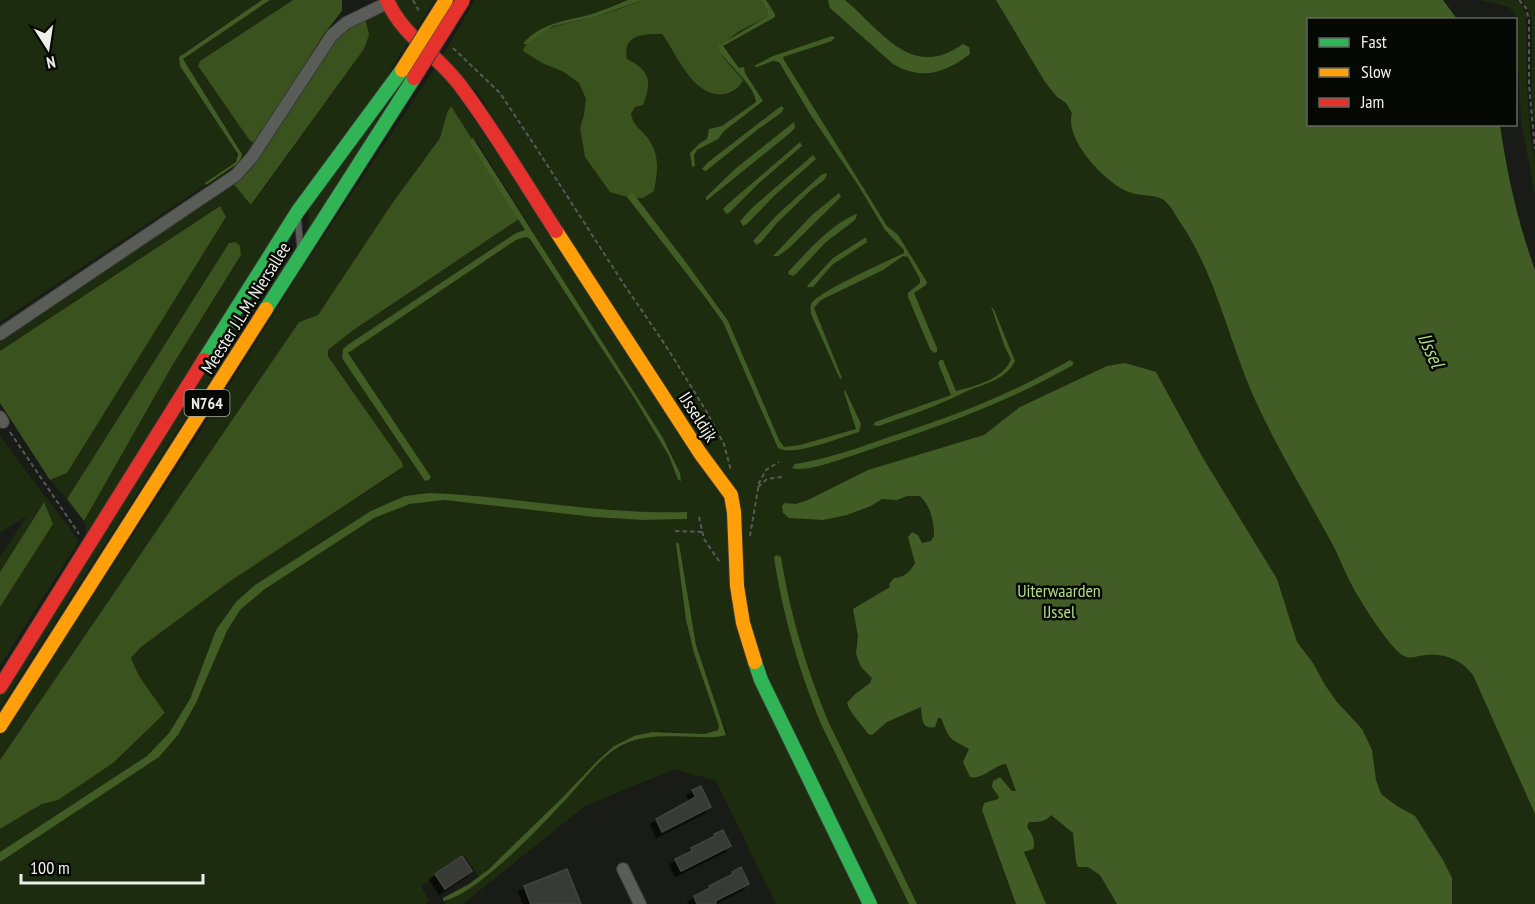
<svg xmlns="http://www.w3.org/2000/svg" width="1535" height="904" viewBox="0 0 1535 904" font-family="'PT Sans Narrow',sans-serif">
<defs>
<filter id="shadow"><feDropShadow dx="-5.5" dy="5.5" stdDeviation="0" flood-color="#0009"/></filter>
</defs>
<rect width="100%" height="100%" fill="#191c16"/>
<!-- green -->
<g fill="#1d2b0e">
<polygon points="0,0 262,0 183,53 179,62 236,150 237,160 205,185 0,322"/>
<polygon points="270,0 293,0 200,61 198,66 250,140 255,143 242,158 241,151 183,59"/>
<polygon points="390,0 435,0 413,34"/>
<polygon points="475,0 1096,0 1480,664 1535,801 1535,904 1265,904 1112,895 1117,904 875,904 780,708 745,610 738,508 606,301 478,93 441,58"/>
<polygon points="1480,0 1515,0 1521,3 1526,14 1527,85 1530,132 1535,161 1535,196 1521,120 1518,65 1518,19 1509,7"/>
<polygon points="1522,0 1535,0 1535,130 1531,91 1532,23 1529,11"/>
<polygon points="380,12 387,13 409,41 389,72 391,76 87,537 84,521 172,366 241,256 240,246 236,242 229,243 67,499 50,480 67,473 226,217 219,206 0,351 0,338 232,182 252,205 364,49 365,18"/>
<path d="M437 65 727 492 738 616 866 904H776L716 781 675 769 585 806 463 904H445L444 901 487 876 552 814 600 762 615 750 631 742 649 736H724L727 732 715 704 696 645 678 542 676 545 686 620 694 653 719 726 718 730C704 738 680 732 664 731 650 731 635 735 623 741 598 753 582 778 563 798 536 825 508 853 479 877L465 856 421 886 429 901 426 904H0V862L159 757 178 735 196 703 227 631 240 610 265 589 374 518 410 504 444 500 594 517 643 520 687 519V512L662 513 600 509 494 498 405 496 255 585 216 630 190 699 169 733 147 756 0 852V829L42 804 58 800 165 714 139 676 131 658 141 647 229 582 403 468 402 462 328 355V349L352 331 519 219 525 228 523 231 516 233 349 344 341 353 349 356V351L516 240 526 237 530 239 633 396 669 456 678 480H681L674 457 663 438 537 242 531 228 476 140 472 139 451 106 447 113 440 138 391 205 318 315 299 322 0 760V736L181 462 296 278Z"/>
<polygon points="407,73 308,230 309,205"/>
<polygon points="290,233 289,257 0,708 0,690"/>
<path d="M0 436C25 472 53 505 79 541L0 666V607L53 523 42 504 0 572V557L27 516 0 533Z"/>
</g>
<!-- forest -->
<g fill="#3a521d">
<polygon points="293,0 342,0 342,11 324,34 255,143 250,141 198,66 200,61"/>
<path d="M643 0H760L768 12V16L738 32 718 48 723 57 743 80C740 87 733 92 725 94 693 99 677 54 662 34 644 34 622 34 627 59 651 71 652 82 643 105L635 107 631 114C634 127 639 127 647 137 660 154 658 171 654 191L643 198H637L633 194H628L627 197 610 192 585 157 580 128 584 115 586 99 579 83 564 72 542 63 523 51C530 27 572 23 593 17 609 13 627 6 643 0Z"/>
<polygon points="365,18 369,35 364,49 251,205 232,182 335,36"/>
<polygon points="451,106 472,139 469,142 519,219 352,331 328,350 328,356 402,462 403,467 229,582 141,647 131,658 139,676 165,713 113,763 58,800 42,804 0,829 0,760 299,322 318,315 391,205 440,138 447,113"/>
<polygon points="220,206 226,217 67,473 50,480 0,403 0,351"/>
<polygon points="236,242 240,246 241,255 172,366 84,521 67,499 229,243"/>
<polygon points="44,502 53,524 0,607 0,572"/>
</g>
<!-- water -->
<g fill="#415c24">
<polygon points="262,0 270,0 183,59 242,154 240,162 206,185 205,183 236,162 238,154 180,66 179,57"/>
<path d="M628 0H643L594 17 553 26 526 44H523C541 22 567 21 592 14 604 10 616 5 628 0Z"/>
<path d="M760 0H766L775 14V17L723 46 739 68 744 67 745 73 763 101 724 131 718 139 697 150 694 155 695 166 692 167 690 153 700 143 707 139 709 129 722 126 756 102C755 86 728 64 719 51L718 46 768 16V12Z"/>
<path d="M828 0H845C882 31 911 81 963 44L969 47 970 54C945 73 922 81 893 64L830 8Z"/>
<path d="M996 0H1443L1457 19 1308 20V124L1500 125C1507 174 1518 223 1535 270V814L1473 675C1462 660 1445 653 1426 655 1418 655 1411 660 1404 656 1391 650 1363 605 1355 591 1345 574 1339 555 1329 538 1303 490 1274 443 1252 393 1228 337 1215 273 1180 222 1176 216 1172 208 1167 203 1159 193 1140 197 1129 192 1105 183 1064 139 1072 113L1066 103 1057 97 1045 82Z"/>
<path d="M832 36 835 37 832 41 789 55 783 57 784 60 887 226 898 235 927 282 926 285 914 293 937 348V352L934 353 930 349 908 297V293L920 283V279L908 257 903 256 883 270 821 300 814 308 842 378 840 379 811 314C811 310 810 308 811 304 817 292 888 261 904 253V250L885 230 858 185 810 114 779 62 773 61 757 67 754 66 773 56Z"/>
<polygon points="781,106 784,108 781,113 757,130 706,171 703,170 702,169 707,163"/>
<polygon points="794,122 795,128 790,133 706,201 706,197 735,169"/>
<polygon points="473,138 663,438 680,473 681,481 678,480 669,456 633,396 530,239 526,237 516,240 348,353 431,477 429,480 425,481 342,358 343,349 349,344 516,233 525,230 469,142"/>
<polygon points="800,142 802,146 759,183 729,213 726,214 723,209 729,203"/>
<polygon points="813,155 816,159 775,195 747,224 743,226 740,221 752,208"/>
<polygon points="826,173 827,175 824,180 810,191 777,223 762,241 757,245 753,241 777,215 821,175"/>
<path d="M633 193 685 261 728 321 779 440 784 447 800 445 856 429 844 392 845 390 861 424 859 432C841 437 794 457 778 448L723 322 705 297 627 197 628 194Z"/>
<polygon points="839,193 841,197 788,249 778,256 773,256 812,215"/>
<path d="M856 214 857 215 855 220 826 242 796 274 793 276 788 274 789 271C809 250 829 226 856 214Z"/>
<polygon points="866,237 867,242 832,265 813,287 808,287 807,286 833,258"/>
<path d="M991 306 994 310 1015 361C1005 382 980 384 961 394 935 407 907 416 879 426L873 425 875 422 951 395 938 363 940 360H943L956 391C975 386 1004 379 1011 359L1004 345Z"/>
<path d="M1070 360 1073 362V365C1007 403 935 428 863 452 847 457 807 473 792 468L795 464C829 459 860 447 892 436 954 416 1014 393 1070 360Z"/>
<path d="M1125 363 1156 372 1203 458 1277 579 1297 642 1313 663 1325 685 1337 702 1362 729 1372 750 1376 780 1381 794 1397 806 1415 816 1443 860 1452 878V904H1117L1100 875 1088 867H1078L1076 862 1073 833 1051 815C1047 822 1037 822 1029 822L1027 827C1032 834 1036 840 1033 849L1024 852 1046 904H1016L982 810 984 803 998 799 999 797 992 787 993 781 1000 777 1012 791H1016L1006 764C993 765 984 780 970 777L963 762 969 749C949 738 950 741 941 718H938L935 727C921 730 922 717 921 707L887 722 872 735 868 734C862 724 850 714 847 703L854 695 870 683 872 678 861 667 856 654 858 636 853 609 890 587 889 584 894 578C904 578 911 571 915 563L908 537 912 532 918 535 922 543 931 541 934 536C934 521 931 507 920 496H907L897 500 882 499 871 506 847 515 823 520 789 518 783 513 782 506 785 503 796 504 808 500 868 470 984 435 1020 407 1107 366Z"/>
<path d="M429 493C515 496 601 515 687 512V519L643 520 594 517 444 500 410 504 374 518 265 589 240 610 227 631 196 703 178 735 159 757 0 862V852L147 756 169 733 190 699 216 630 236 602 255 585 371 511 405 496Z"/>
<path d="M677 542 679 544 696 645 726 735C718 738 708 737 699 737 669 737 641 732 614 750 596 763 584 780 569 796 544 823 477 895 443 901V898L469 884 488 870 563 797 597 761 614 746 634 736 652 732 705 734 718 730 719 726 694 653 686 620 676 544Z"/>
<path d="M776 555 781 557C790 614 806 668 828 721L917 904H909L821 724C799 671 783 616 774 558Z"/>
</g>
<!-- building -->
<g fill="#383a36" stroke="#41443e" stroke-width="1.5" filter="url(#shadow)">
<polygon points="701,786 711,807 662,832 656,819 696,797 692,790"/>
<polygon points="723,830 731,846 681,871 675,859 692,851 691,848 715,836 714,834"/>
<polygon points="462,856 472,871 445,889 435,874"/>
<polygon points="741,867 749,884 715,901 716,904 697,904 694,896 710,888 709,886 733,874 732,872"/>
<polygon points="567,869 581,904 531,904 524,886"/>
</g>
<g fill="none" stroke-linecap="round" stroke-linejoin="round">
<!-- lane casing -->
<g stroke="#363834" stroke-width="8">
<polyline id="lane" points="298,220 300,246"/>
</g>
<!-- street casing -->
<g stroke="#363834" stroke-width="14">
<g id="street">
<polyline points="0,334 236,175 252,157 332,35 346,23 387,3"/>
<polyline points="0,417 3,422"/>
<polyline points="623,869 640,904"/>
</g>
</g>
<!-- fast casing -->
<g stroke="#363834" stroke-width="16">
<g id="fast">
<polyline points="266,309 414,78"/>
<polyline points="204,360 298,211 402,70"/>
<polyline points="755,662 761,680 870,904"/>
</g>
</g>
<!-- slow casing -->
<g stroke="#363834" stroke-width="16">
<g id="slow">
<polyline points="556,231 700,453 731,495 734,512 737,586 743,623 755,662"/>
<polyline points="0,726 266,309"/>
</g>
</g>
<!-- jam casing -->
<g stroke="#363834" stroke-width="16">
<g id="jam">
<path d="M387 0C402 35 436 54 459 84 494 130 524 182 556 231"/>
<polyline points="0,687 204,360"/>
</g>
</g>
<!-- path -->
<g stroke="#585a57" stroke-width="2" stroke-dasharray="4.5 3" stroke-linecap="butt">
<polyline points="413,0 420,13"/>
<polyline points="1519,0 1526,8 1529,20 1529,85 1535,149"/>
<polyline points="453,48 500,93 533,143 623,283 666,346 705,409 724,444 731,471"/>
<polyline points="10,432 79,534"/>
<polyline points="758,487 767,479 782,477"/>
<polyline points="699,517 704,539 721,564"/>
<polyline points="675,531 702,532"/>
<polyline points="750,536 759,483 766,470 779,462"/>
</g>
<!-- lane -->
<use href="#lane" stroke="#595c57" stroke-width="6"/>
<!-- street -->
<use href="#street" stroke="#595c57" stroke-width="12"/>
<!-- fast -->
<use href="#fast" stroke="#30b455" stroke-width="14"/>
<!-- slow -->
<use href="#slow" stroke="#ff9f0a" stroke-width="14"/>
<!-- jam -->
<use href="#jam" stroke="#e5322d" stroke-width="14"/>
<!-- slow-bridge casing -->
<g stroke="#363834" stroke-width="16" stroke-linecap="butt">
<polyline id="slow-bridge" points="402,70 446,0"/>
</g>
<!-- jam-bridge casing -->
<g stroke="#363834" stroke-width="16" stroke-linecap="butt">
<polyline id="jam-bridge" points="414,78 463,0"/>
</g>
<!-- slow-bridge -->
<use href="#slow-bridge" stroke="#ff9f0a" stroke-width="14"/>
<!-- jam-bridge -->
<use href="#jam-bridge" stroke="#e5322d" stroke-width="14"/>
</g>
<g text-anchor="middle" stroke-width="5" stroke-linejoin="round" paint-order="stroke">
<!-- shield labels -->
<rect fill="#060804" stroke="#a7aaa4" stroke-width="1.5" x="184.5" y="390" width="45" height="26" rx="4.5"/>
<g font-size="16" font-weight="bold" fill="#ecf0e8">
<text x="207" y="409">N764</text>
</g>
<!-- street labels -->
<g font-size="18" fill="#ecf0e8" stroke="#060804">
<text transform="translate(246 308) rotate(-58)" y="6">Meester J.L.M. Niersallee</text>
<text transform="translate(698 417) rotate(57)" y="6">IJsseldijk</text>
</g>
<!-- park labels -->
<g font-size="18" fill="#b0dd86" stroke="#060804">
<text x="1059" y="597">Uiterwaarden<tspan x="1059" dy="21">IJssel</tspan></text>
</g>
<!-- water labels -->
<g font-size="20" font-style="italic" fill="#acd881" stroke="#060804">
<text transform="translate(1431 350) rotate(65)" y="7">IJssel</text>
</g>
</g>
<!-- legend -->
<rect x="1307" y="18" width="210" height="108" fill="#060804" stroke="#62655f" stroke-width="1.5"/>
<rect x="1319" y="38" width="30" height="9" fill="#30b455" stroke="#62655f" stroke-width="1.5"/>
<text x="1361" y="48" font-size="18" fill="#ecf0e8">Fast</text>
<rect x="1319" y="68" width="30" height="9" fill="#ff9f0a" stroke="#62655f" stroke-width="1.5"/>
<text x="1361" y="78" font-size="18" fill="#ecf0e8">Slow</text>
<rect x="1319" y="98" width="30" height="9" fill="#e5322d" stroke="#62655f" stroke-width="1.5"/>
<text x="1361" y="108" font-size="18" fill="#ecf0e8">Jam</text>
<!-- north arrow -->
<g transform="translate(48 48) rotate(168)" stroke="#060804" stroke-width="4.5" paint-order="stroke">
<path d="M0-4.5L10 22L0 15L-10 22Z" fill="#ecf0e8"/>
<text y="-9" font-size="16" font-weight="bold" text-anchor="middle" fill="#ecf0e8">N</text>
</g>
<!-- scale -->
<path d="M21 874v9h182v-9" fill="none" stroke="#ecf0e8" stroke-width="3"/>
<text x="30" y="874" font-size="18" fill="#ecf0e8" stroke="#060804" stroke-width="4.5" paint-order="stroke">100 m</text>
</svg>
